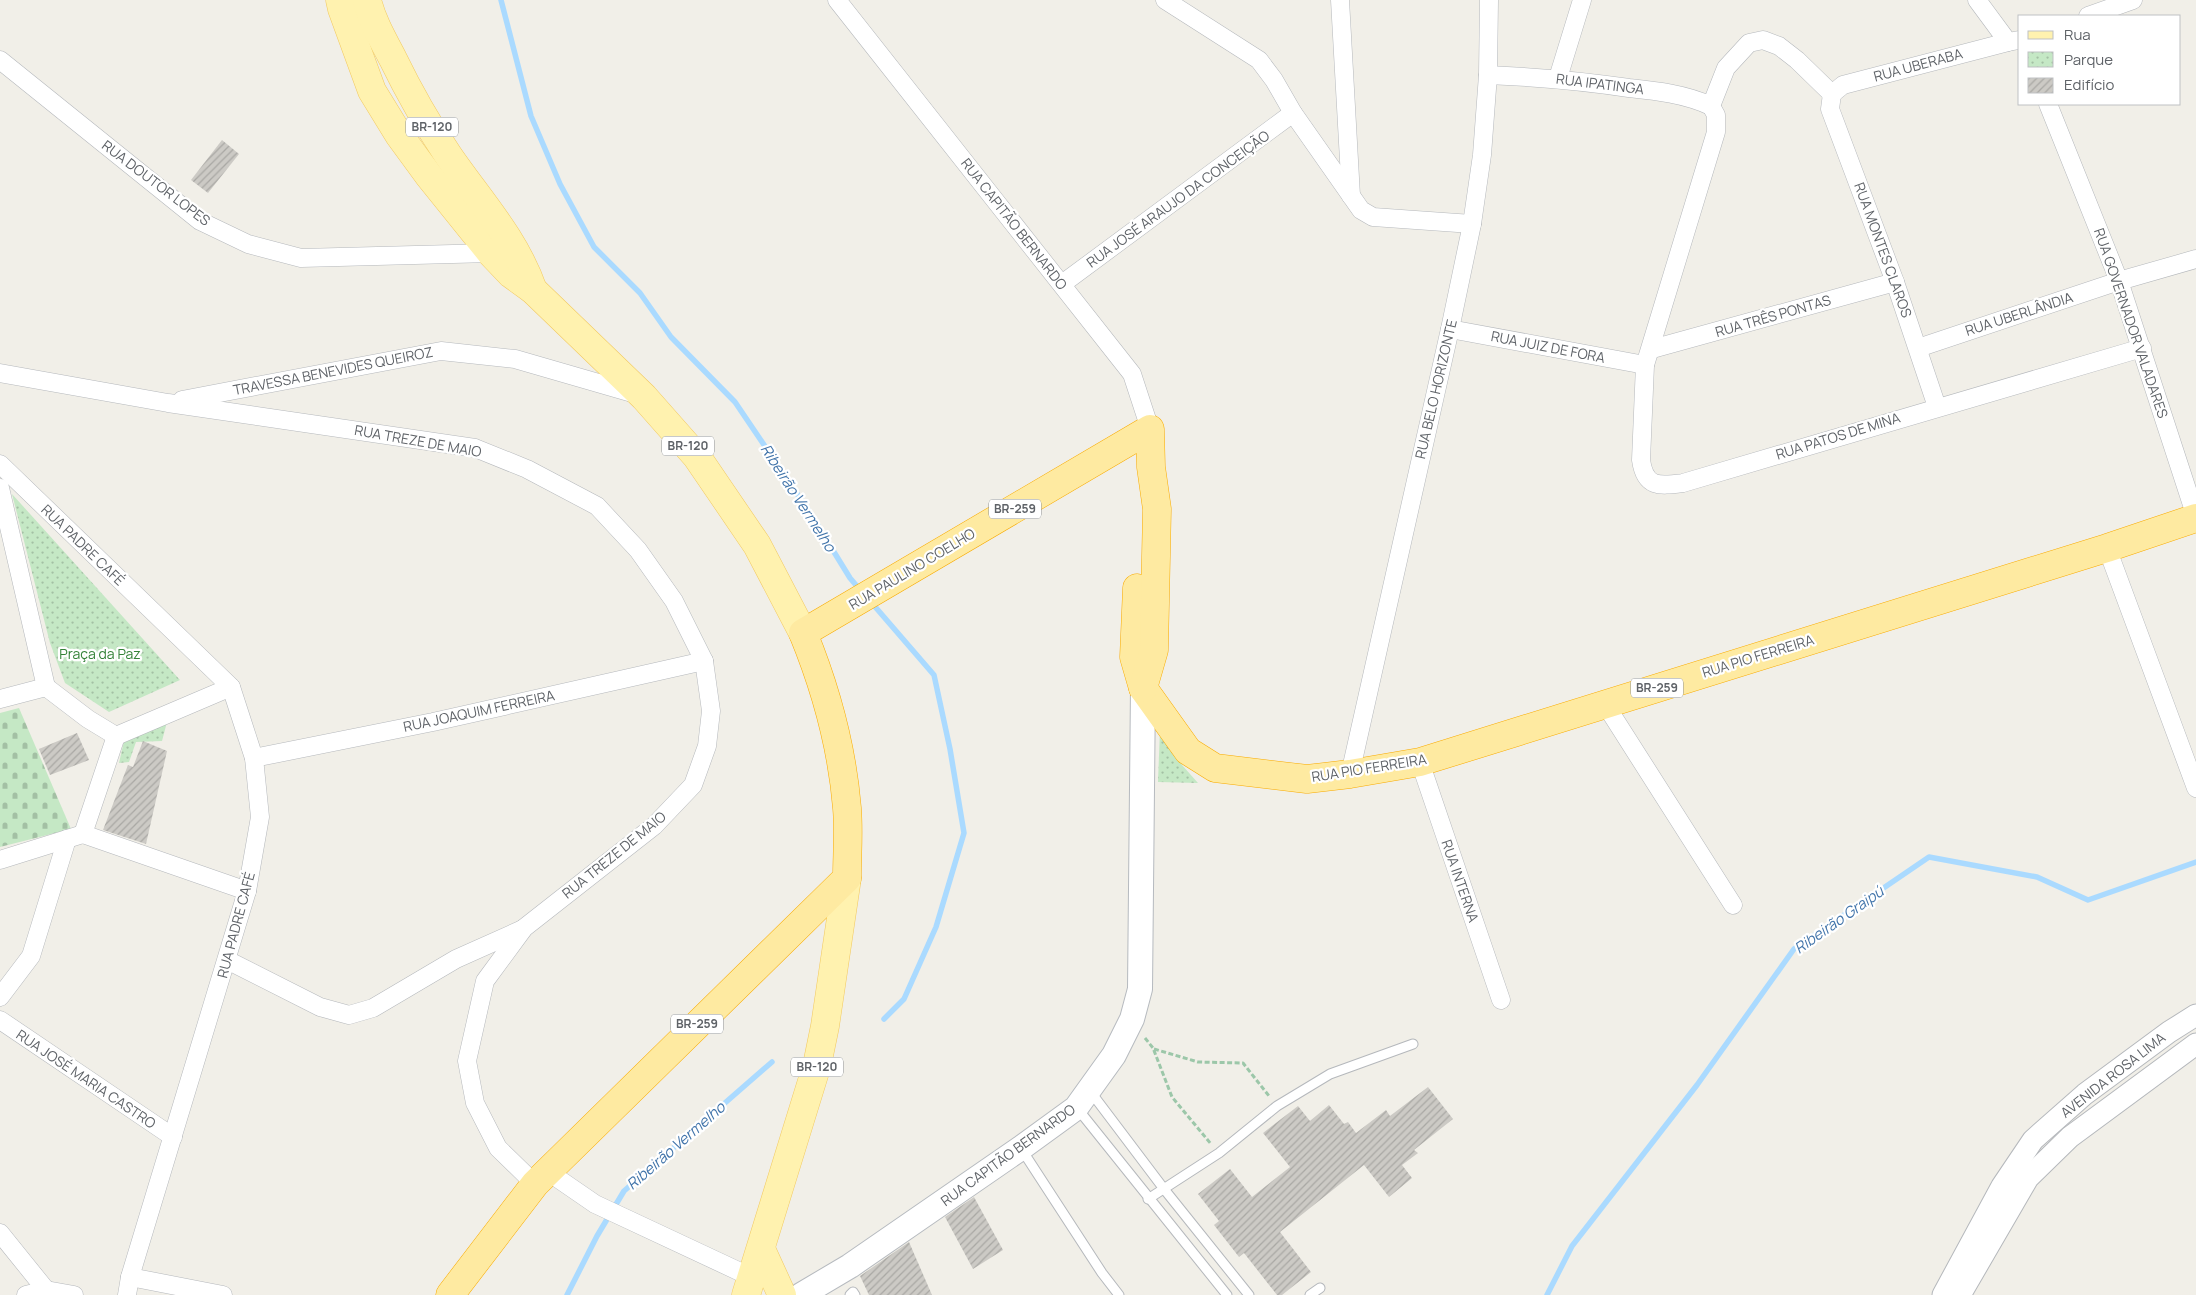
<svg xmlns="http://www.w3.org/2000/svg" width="2196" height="1295" viewBox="0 0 2196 1295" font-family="Manrope,sans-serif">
<defs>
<pattern id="cemetery-stones" width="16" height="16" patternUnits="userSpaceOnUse" patternTransform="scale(1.25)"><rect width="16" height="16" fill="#c5e8c5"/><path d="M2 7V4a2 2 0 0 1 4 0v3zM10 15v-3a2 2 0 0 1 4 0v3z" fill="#a3c0a4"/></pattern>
<pattern id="park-dots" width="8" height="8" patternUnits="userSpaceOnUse" patternTransform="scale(1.25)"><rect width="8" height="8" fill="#c5e8c5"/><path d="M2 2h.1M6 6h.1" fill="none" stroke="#a3c0a4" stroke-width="1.8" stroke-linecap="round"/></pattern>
<pattern id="building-hatch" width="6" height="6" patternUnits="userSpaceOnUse" patternTransform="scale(1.25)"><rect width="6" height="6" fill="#cccac5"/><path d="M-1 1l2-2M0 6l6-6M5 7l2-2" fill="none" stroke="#a9a8a4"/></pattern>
</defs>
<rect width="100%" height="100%" fill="#f1efe8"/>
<!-- cemetery -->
<polygon fill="url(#cemetery-stones)" points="19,708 71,829 0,847 0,713"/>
<!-- park -->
<g fill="url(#park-dots)">
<polygon points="12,494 180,680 109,712 65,683 50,643"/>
<polygon points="167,722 162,741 136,742 129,762 119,763 124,741"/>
<polygon points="1160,729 1182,765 1198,783 1158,782"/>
</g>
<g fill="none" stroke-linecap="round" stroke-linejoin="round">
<!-- stream -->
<g stroke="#aadaff" stroke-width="5.5">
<polyline points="501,0 531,116 560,184 594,247 640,293 671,337 735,402 810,513 850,578 861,591"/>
<polyline points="871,602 934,675 950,749 964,833 936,927 904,999 884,1019"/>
<polyline points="567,1295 597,1236 624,1191 772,1062"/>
<polyline points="1547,1295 1572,1246 1697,1085 1794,949 1929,857 2037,877 2088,900 2196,862"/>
</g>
</g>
<!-- building -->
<g fill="url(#building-hatch)">
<polygon points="222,140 239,154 208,193 191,180"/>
<polygon points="77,733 89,760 50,775 39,749"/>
<polygon points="143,741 167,751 146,844 103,830 128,765 133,767"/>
<polygon points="1428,1087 1453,1119 1414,1150 1418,1153 1402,1165 1412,1178 1389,1197 1364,1165 1280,1232 1311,1272 1282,1295 1277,1295 1244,1253 1239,1257 1214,1225 1219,1221 1198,1194 1230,1169 1252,1197 1290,1167 1263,1133 1298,1106 1310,1121 1329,1105 1344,1124 1348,1122 1356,1133 1386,1110 1390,1116"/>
<polygon points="974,1197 1003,1250 973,1269 945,1217"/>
<polygon points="909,1242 932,1295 869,1295 860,1276"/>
</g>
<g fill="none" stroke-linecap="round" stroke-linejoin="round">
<!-- service casing -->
<g stroke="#b5b8bc" stroke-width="11">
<g id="service">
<polyline points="1090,1091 1164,1189 1249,1295"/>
<polyline points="1077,1108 1227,1295"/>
<polyline points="1022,1150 1102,1273 1119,1295"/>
<polyline points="1148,1199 1219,1153 1277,1106 1330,1074 1413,1044"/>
<polyline points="850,1295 853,1292 855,1295"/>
<polyline points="1310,1295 1320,1288"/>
</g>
</g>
<!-- minor casing -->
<g stroke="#b5b8bc" stroke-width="19">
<g id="minor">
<polyline points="837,0 1132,374 1150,429"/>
<polyline points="1165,0 1259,60 1274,80 1293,113 1361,210 1373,217 1472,224"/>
<polyline points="1340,0 1351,196"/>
<polyline points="1977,0 2008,42 2019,40"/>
<polyline points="2088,16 2133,0"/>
<polyline points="0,60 200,221 248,244 301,258 491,253 496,251"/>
<path d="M1488 75C1535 77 1582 81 1629 88 1657 91 1685 94 1711 106"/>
<polyline points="1558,78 1582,0"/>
<polyline points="1832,94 1830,109 1895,282 1937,407"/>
<polyline points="1832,94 1843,85 2008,42"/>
<polyline points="2048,104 2119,281 2196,517"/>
<path d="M1711 106 1716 115V132L1645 365 1641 460C1645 488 1659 486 1683 483L2142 348"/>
<polyline points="1711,106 1726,68 1749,43 1763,40 1779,46 1797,60 1832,94"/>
<polyline points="1062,284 1293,113"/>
<polyline points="1450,329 1645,365"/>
<polyline points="1918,348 2119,281 2196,259"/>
<polyline points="1652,349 1895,282"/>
<polyline points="0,373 168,403 475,448 527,469 597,506 638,550 674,601 704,661 711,711 707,746 693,785 654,826 524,928 485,981 467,1061 475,1103 498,1148 535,1184"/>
<polyline points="182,400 441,351 515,359 636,394"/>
<polyline points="0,464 231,687 254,758 260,817 247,891 130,1277 127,1295"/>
<polyline points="0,488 46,687"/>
<polyline points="2107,548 2196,788"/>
<polyline points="46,687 88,719 116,736"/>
<polyline points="0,699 46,687"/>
<polyline points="1605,704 1733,905"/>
<polyline points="116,736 231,687"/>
<polyline points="254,758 433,722 704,661"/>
<polyline points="1420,762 1501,1000"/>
<polyline points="1350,774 1450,329 1472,224 1482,155 1488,75 1489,0"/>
<polyline points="83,834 247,891"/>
<polyline points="0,860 83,834 116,736"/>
<polyline points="227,960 320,1007 349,1015 373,1008 456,959 523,929"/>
<polyline points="0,997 31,956 67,839"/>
<polyline points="0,1020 173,1137"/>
<polyline points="547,1171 595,1204 751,1277"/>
<polyline points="0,1233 46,1290 44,1295"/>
<polyline points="130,1277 223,1295"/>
<polyline points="26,1295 46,1290 74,1295"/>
</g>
</g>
<!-- tertiary casing -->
<g stroke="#b5b8bc" stroke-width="23">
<g id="tertiary">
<polyline points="1943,1295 2002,1186 2033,1140 2085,1094 2169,1032 2196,1015"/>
<polyline points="1960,1295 2028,1178 2070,1137 2196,1044"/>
</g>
</g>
<!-- secondary casing -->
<g stroke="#b6babf" stroke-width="26">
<polyline id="secondary" points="801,1295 850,1266 1021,1148 1076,1108 1114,1055 1132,1019 1140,989 1143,688"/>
</g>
<!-- primary casing -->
<g stroke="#f2c960" stroke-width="29">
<g id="primary">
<polyline points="340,0 342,9 372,91 399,135 429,176 491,253 511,274 533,290 644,397 697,457 757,545 803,633"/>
<path d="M367 0C372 21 383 40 393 59 409 92 428 125 448 155 478 199 515 238 533 290"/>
<polyline points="761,1249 782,1295"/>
<polyline points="746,1295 817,1065 825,1026 847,878"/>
</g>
</g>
<!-- trunk casing -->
<g stroke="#f9ab00" stroke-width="29">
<g id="trunk">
<polyline points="1137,588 1134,657 1143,688 1188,751 1215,768 1307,779 1350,774 1420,762 2107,548 2196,518"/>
<path d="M450 1295 535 1184 847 878C847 855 849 831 847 808 842 748 826 689 803 633L1150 429 1151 467 1157 509 1154 650 1143 688"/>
</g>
</g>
<!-- path -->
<g stroke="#9cc7a9" stroke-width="3" stroke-dasharray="5 2.5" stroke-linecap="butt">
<polyline points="1145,1038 1153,1048 1172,1097 1211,1144"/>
<polyline points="1154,1049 1198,1062 1243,1063 1269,1096"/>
</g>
<!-- service -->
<use href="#service" stroke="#fff" stroke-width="9"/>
<!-- minor -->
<use href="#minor" stroke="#fff" stroke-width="18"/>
<!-- tertiary -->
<use href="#tertiary" stroke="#fff" stroke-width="21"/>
<!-- secondary -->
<use href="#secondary" stroke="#fff" stroke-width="24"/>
<!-- primary -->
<use href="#primary" stroke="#fff2af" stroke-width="28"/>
<!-- trunk -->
<use href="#trunk" stroke="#feeaa1" stroke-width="28"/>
</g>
<g text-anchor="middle" stroke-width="4.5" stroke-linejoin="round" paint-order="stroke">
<!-- shield labels -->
<g fill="#fff" stroke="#8f9295" stroke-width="1">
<rect x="406" y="117.5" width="52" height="19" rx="4"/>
<rect x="662" y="436.5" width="52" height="19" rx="4"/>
<rect x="989" y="499.5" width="52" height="19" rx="4"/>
<rect x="1631" y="678.5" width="52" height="19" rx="4"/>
<rect x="671" y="1014.5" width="52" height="19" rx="4"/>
<rect x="791" y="1057.5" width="52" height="19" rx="4"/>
</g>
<g font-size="12" font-weight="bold" fill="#5f6368">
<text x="432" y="131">BR-120</text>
<text x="688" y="450">BR-120</text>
<text x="1015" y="513">BR-259</text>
<text x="1657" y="692">BR-259</text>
<text x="697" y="1028">BR-259</text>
<text x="817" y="1071">BR-120</text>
</g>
<!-- street labels -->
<g font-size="14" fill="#5f6368" stroke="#fff">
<text transform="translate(1918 65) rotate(-15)" y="5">RUA UBERABA</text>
<text transform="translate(1600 84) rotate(7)" y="5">RUA IPATINGA</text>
<text transform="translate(156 183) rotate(37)" y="5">RUA DOUTOR LOPES</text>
<text transform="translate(1178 199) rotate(-36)" y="5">RUA JOSÉ ARAUJO DA CONCEIÇÃO</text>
<text transform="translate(1014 224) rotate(52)" y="5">RUA CAPITÃO BERNARDO</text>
<text transform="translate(1883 250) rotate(70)" y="5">RUA MONTES CLAROS</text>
<text transform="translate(2019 314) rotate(-18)" y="5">RUA UBERLÂNDIA</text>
<text transform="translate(1773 316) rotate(-16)" y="5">RUA TRÊS PONTAS</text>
<text transform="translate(2131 323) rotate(71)" y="5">RUA GOVERNADOR VALADARES</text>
<text transform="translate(1548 347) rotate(11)" y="5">RUA JUIZ DE FORA</text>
<text transform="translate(333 371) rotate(-11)" y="5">TRAVESSA BENEVIDES QUEIROZ</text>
<text transform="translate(1436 389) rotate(-77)" y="5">RUA BELO HORIZONTE</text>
<text transform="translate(1838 436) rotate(-17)" y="5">RUA PATOS DE MINA</text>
<text transform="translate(418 441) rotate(10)" y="5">RUA TREZE DE MAIO</text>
<text transform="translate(83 545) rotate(44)" y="5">RUA PADRE CAFÉ</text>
<text transform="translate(912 569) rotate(-31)" y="5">RUA PAULINO COELHO</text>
<text transform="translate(1758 656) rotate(-17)" y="5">RUA PIO FERREIRA</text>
<text transform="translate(479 711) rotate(-12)" y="5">RUA JOAQUIM FERREIRA</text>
<text transform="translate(1369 768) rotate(-9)" y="5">RUA PIO FERREIRA</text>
<text transform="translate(614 855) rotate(-39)" y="5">RUA TREZE DE MAIO</text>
<text transform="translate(1460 881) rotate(71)" y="5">RUA INTERNA</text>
<text transform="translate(236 925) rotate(-75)" y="5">RUA PADRE CAFÉ</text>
<text transform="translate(2113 1075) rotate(-38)" y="5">AVENIDA ROSA LIMA</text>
<text transform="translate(86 1079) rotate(34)" y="5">RUA JOSÉ MARIA CASTRO</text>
<text transform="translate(1008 1155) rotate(-36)" y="5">RUA CAPITÃO BERNARDO</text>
</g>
<!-- park labels -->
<g font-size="14" fill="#348238" stroke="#fff">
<text x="100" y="659">Praça da Paz</text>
</g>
<!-- water labels -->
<g font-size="15" font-style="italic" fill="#4174aa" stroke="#fff">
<text transform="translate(798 498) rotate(57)" y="5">Ribeirão Vermelho</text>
<text transform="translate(1839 920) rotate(-35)" y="5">Ribeirão Graipú</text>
<text transform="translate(676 1146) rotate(-41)" y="5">Ribeirão Vermelho</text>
</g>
</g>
<!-- legend -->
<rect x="2018" y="15" width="162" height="90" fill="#ffffff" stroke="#bfc1c3"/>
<rect x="2028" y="31" width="25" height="8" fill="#fff2af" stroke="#bfc1c3"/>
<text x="2064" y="40" font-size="15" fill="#5f6368">Rua</text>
<rect x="2028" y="52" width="25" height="15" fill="url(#park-dots)" stroke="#bfc1c3"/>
<text x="2064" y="65" font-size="15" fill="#5f6368">Parque</text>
<rect x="2028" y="78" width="25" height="15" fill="url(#building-hatch)" stroke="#bfc1c3"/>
<text x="2064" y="90" font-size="15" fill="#5f6368">Edifício</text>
</svg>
